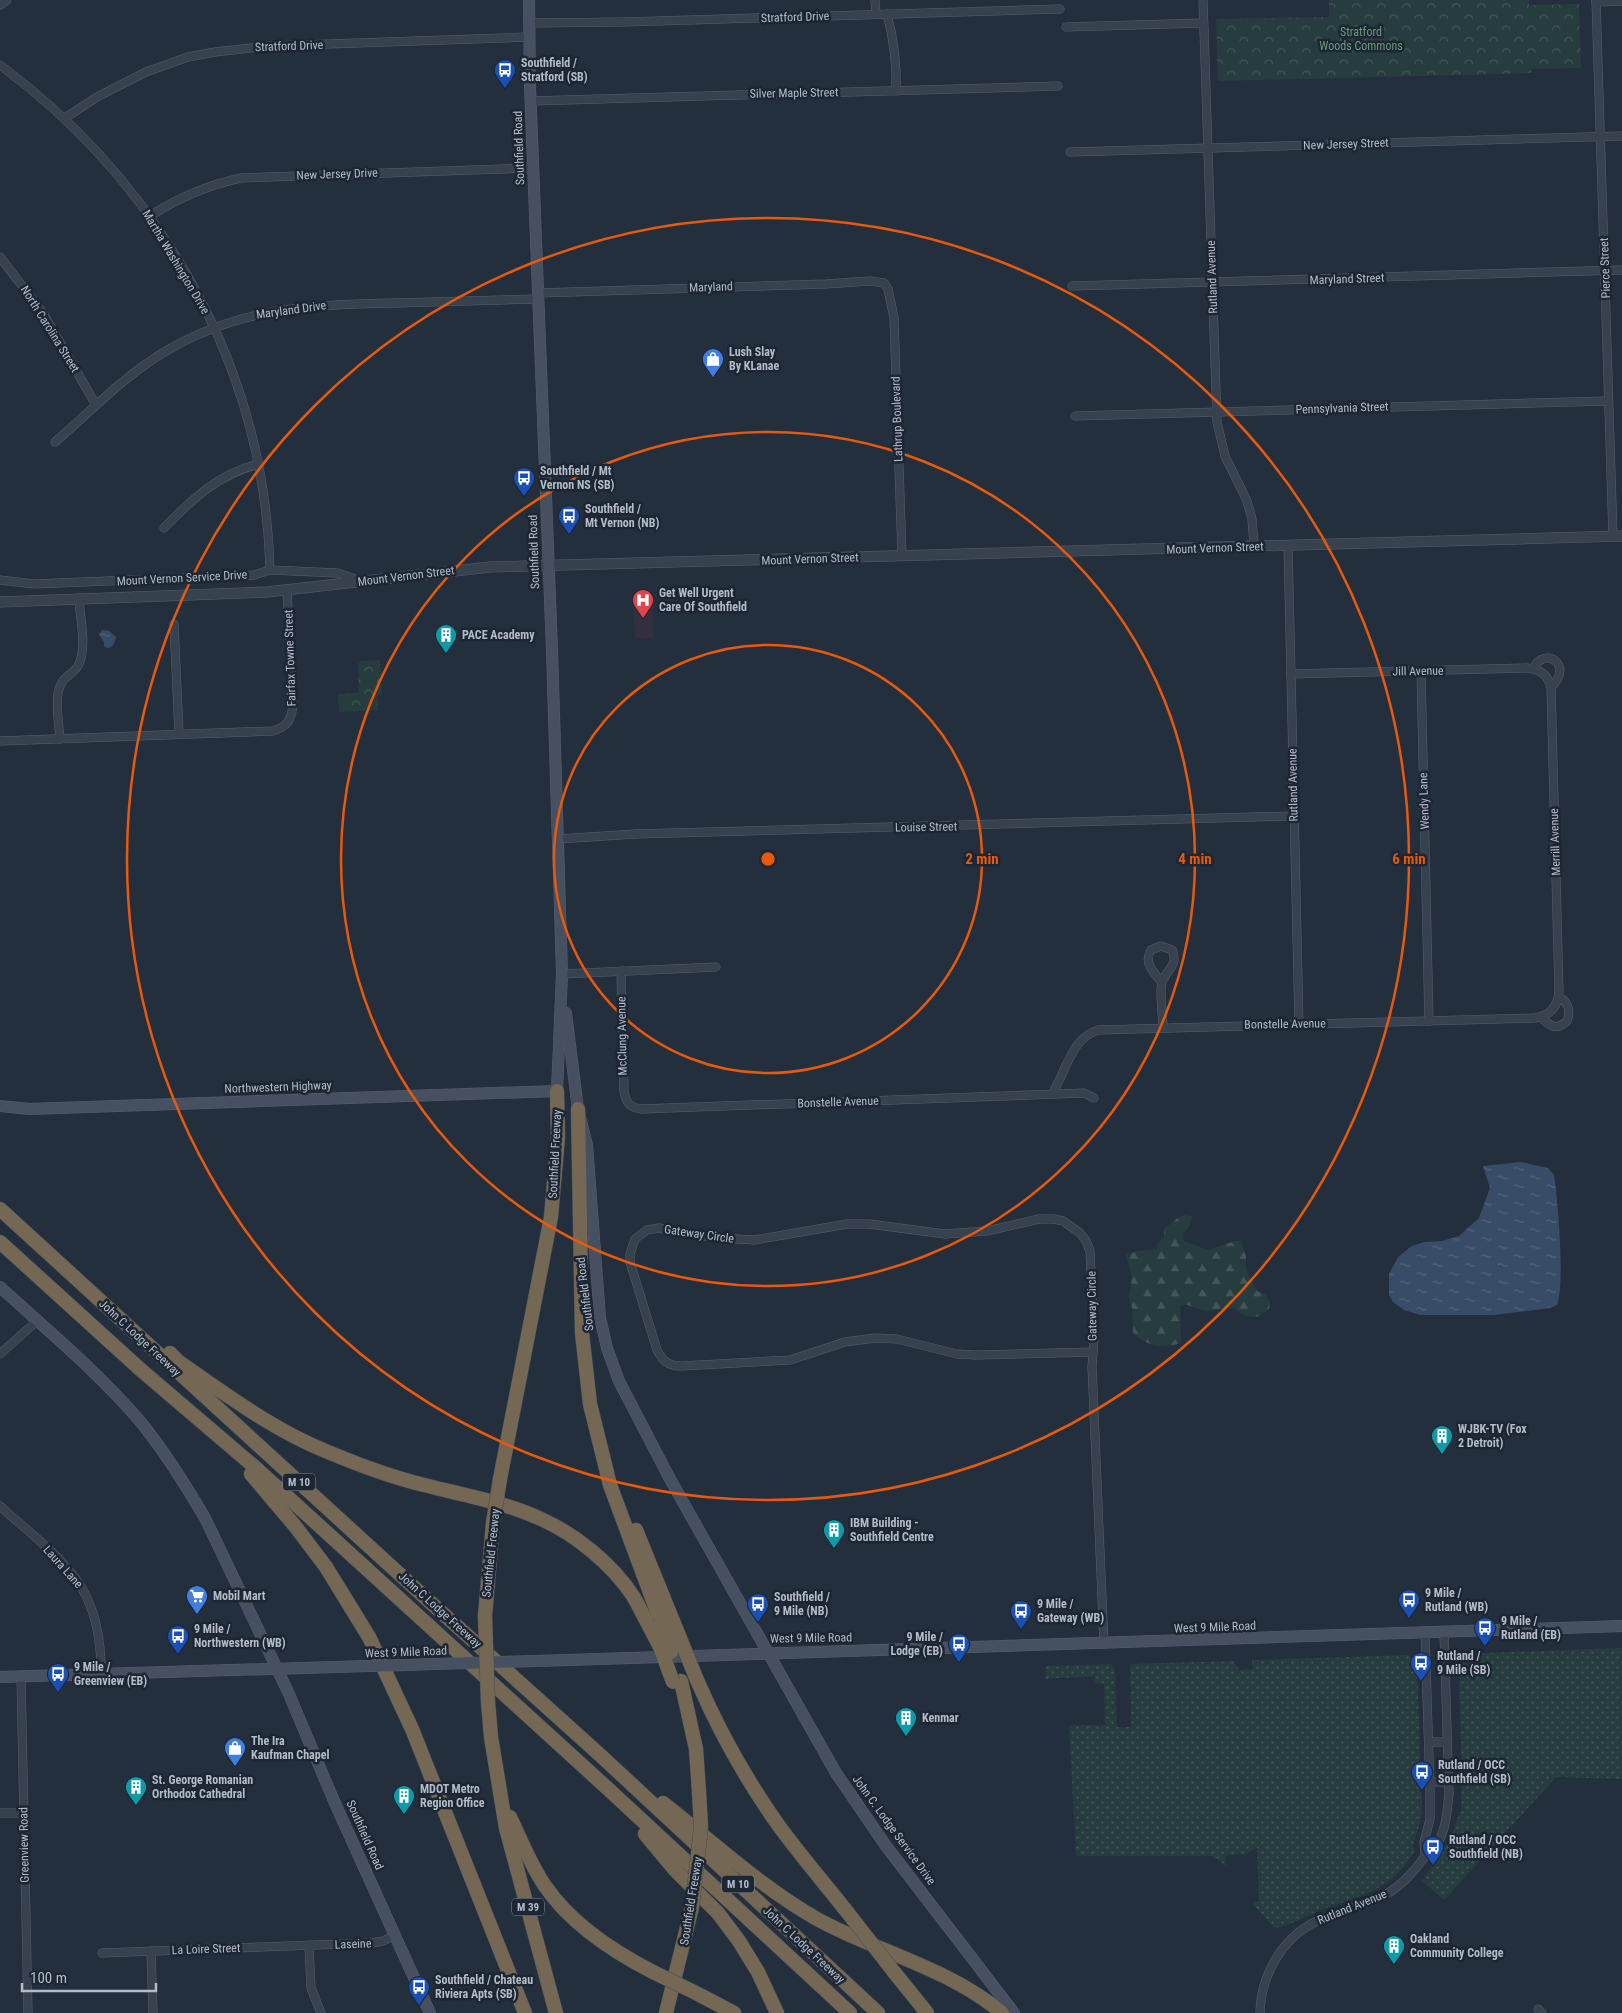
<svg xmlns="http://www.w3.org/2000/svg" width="1622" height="2013" viewBox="0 0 1622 2013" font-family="'Roboto Condensed',sans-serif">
<defs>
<pattern id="grass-dots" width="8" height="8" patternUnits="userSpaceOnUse" patternTransform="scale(1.25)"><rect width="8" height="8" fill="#263c3f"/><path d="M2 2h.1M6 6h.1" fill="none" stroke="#435659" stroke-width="1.8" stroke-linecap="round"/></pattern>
<pattern id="forest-firs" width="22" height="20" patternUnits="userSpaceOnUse" patternTransform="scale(1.25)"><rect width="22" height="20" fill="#263c3f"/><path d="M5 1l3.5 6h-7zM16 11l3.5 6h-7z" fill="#435659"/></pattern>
<pattern id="park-crowns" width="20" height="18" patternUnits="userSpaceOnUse" patternTransform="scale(1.25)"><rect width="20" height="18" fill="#263c3f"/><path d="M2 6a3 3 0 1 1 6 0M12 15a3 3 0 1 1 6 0" fill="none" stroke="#435659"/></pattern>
<pattern id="water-ripples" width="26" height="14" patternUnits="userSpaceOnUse" patternTransform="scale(1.25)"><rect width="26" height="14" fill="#394c67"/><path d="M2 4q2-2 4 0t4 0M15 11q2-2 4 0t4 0" fill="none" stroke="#53647b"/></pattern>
</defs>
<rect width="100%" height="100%" fill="#242f3e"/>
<!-- medical -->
<polygon fill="#32303f" points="633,604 653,604 654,638 635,638"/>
<!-- grass -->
<g fill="url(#grass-dots)">
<polygon points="1622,1648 1622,1779 1556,1777 1444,1900 1422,1881 1450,1839 1461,1809 1462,1779 1458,1654"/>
<path d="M1408 1655 1415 1659 1417 1664 1422 1807 1420 1823 1413 1845 1415 1850C1392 1892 1361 1895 1321 1910 1306 1916 1290 1926 1274 1928L1253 1904 1259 1900 1257 1847 1245 1855 1240 1854 1225 1856 1226 1866 1212 1856H1076L1069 1725H1105L1104 1684 1095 1683 1094 1676 1045 1679 1046 1666 1111 1664 1115 1669 1117 1727H1131L1130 1664 1233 1661 1239 1670 1253 1669 1252 1660Z"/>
</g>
<!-- forest -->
<path fill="url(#forest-firs)" d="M1187 1215 1192 1217 1189 1226 1183 1234 1184 1241 1208 1250 1235 1241H1241L1246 1256V1269L1257 1291 1266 1295 1270 1303 1269 1309 1257 1317 1245 1316 1233 1308 1206 1311 1184 1304 1180 1306 1181 1343C1162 1349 1148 1347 1133 1333L1132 1308 1129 1298 1132 1278 1126 1255 1137 1251 1157 1249 1158 1243 1164 1236V1229L1179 1217Z"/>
<!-- park -->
<g fill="url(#park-crowns)">
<polygon points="1329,0 1529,0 1529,5 1579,4 1581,68 1532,69 1531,73 1218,81 1216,19 1329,17"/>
<polygon points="380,660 382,695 377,696 378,710 339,712 338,694 357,693 359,691 358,664 361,661"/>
</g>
<!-- water -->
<g fill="url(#water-ripples)">
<path d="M102 630 109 631 116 637C116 642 112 648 107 648L104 646V642L99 635Z"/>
<path d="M1521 1162 1548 1168 1554 1175C1558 1199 1565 1285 1557 1305L1550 1308 1493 1315H1420L1404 1310 1393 1302 1389 1295V1274L1398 1257 1412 1246 1424 1242 1442 1241 1459 1236 1479 1218 1490 1188 1483 1166Z"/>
</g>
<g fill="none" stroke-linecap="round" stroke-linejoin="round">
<!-- minor casing -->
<g stroke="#565f6c" stroke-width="9">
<g id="minor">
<polyline points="875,0 876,14"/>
<polyline points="1203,0 1217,422 1225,456 1247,501 1252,519 1254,546"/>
<polyline points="1596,0 1613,536"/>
<polyline points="1596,2 1622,1"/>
<polyline points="0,5 7,0"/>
<path d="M887 14C894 40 897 64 896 91"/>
<polyline points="529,23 624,22 1060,9"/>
<polyline points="1066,27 1203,23"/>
<path d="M0 65C161 185 265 367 270 570"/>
<polyline points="531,101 1058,86"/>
<polyline points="65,118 97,97 146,72 188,57 215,52 270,46 528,37"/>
<polyline points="1070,152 1622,136"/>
<path d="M150 216C178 198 208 185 241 178L533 168"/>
<polyline points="0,257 43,313 96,405"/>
<polyline points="1072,286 1622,270"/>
<polyline points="538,293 826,284 870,281 884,283 888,289 894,318 902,556"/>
<polyline points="1075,416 1608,401"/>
<path d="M55 442C91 411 125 375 166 351 242 306 313 305 397 303 444 302 491 300 538 299"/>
<path d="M164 528C191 500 220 473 259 464"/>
<polyline points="1288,545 1299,1024"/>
<polyline points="0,580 34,584 254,575 270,570 338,573 360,581"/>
<polyline points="174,624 179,734"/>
<path d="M1533 669C1544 645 1575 665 1551 687"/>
<polyline points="1421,671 1429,1021"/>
<path d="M60 739C59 725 54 696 61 684 65 676 75 673 79 664 87 645 80 619 79 598"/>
<path d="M0 741 273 731C287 727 291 720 293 706L287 590"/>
<polyline points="558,839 635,834 1294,816"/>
<path d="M621 971 624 1091C626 1103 629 1107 641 1109L1084 1093 1094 1098"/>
<polyline points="562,974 716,967"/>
<path d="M1162 983C1154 972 1143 963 1151 950L1161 946 1172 950C1179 965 1167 969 1162 982 1159 992 1163 1016 1163 1027"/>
<path d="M1541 1017C1549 1026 1557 1031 1567 1021 1571 1011 1568 1002 1559 997"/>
<path d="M1052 1094C1066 1072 1071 1038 1098 1030L1534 1018C1550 1016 1558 1007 1559 991L1551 687C1548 675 1539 669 1527 668L1291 674"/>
<path d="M1093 1352 976 1355 957 1354 897 1339 875 1338 845 1342 790 1360 681 1366C668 1366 662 1360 657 1350L630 1262V1254L635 1239 647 1230 659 1228 717 1238 755 1240 847 1224H869L945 1234 987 1231 1039 1219H1054L1063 1221 1080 1233 1086 1241 1090 1251 1094 1338 1092 1367 1104 1644"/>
<polyline points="0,1354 37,1321"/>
<path d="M0 1506C61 1561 102 1582 101 1674"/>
<polyline points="1425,1633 1430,1791 1430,1819 1424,1842 1425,1856"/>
<polyline points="21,1677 28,2013"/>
<polyline points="1429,1742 1447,1742"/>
<polyline points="1430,1782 1449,1782"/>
<polyline points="0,1813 24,1813"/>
<polyline points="309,1945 311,1988 321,2013"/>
<polyline points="151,1951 153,2013"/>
<polyline points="102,1953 371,1943 383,1941 395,1935"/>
<polyline points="1538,2009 1542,2013"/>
<path d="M1260 2013C1261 1972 1285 1933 1324 1918 1343 1910 1363 1906 1381 1897 1399 1888 1411 1875 1423 1859 1426 1855 1430 1852 1434 1848 1446 1835 1447 1811 1449 1794L1444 1632"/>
</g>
</g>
<!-- tertiary casing -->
<g stroke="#565f6c" stroke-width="11">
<polyline id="tertiary" points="0,602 267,592 490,567 1622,536"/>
</g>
<!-- secondary casing -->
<g stroke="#565f6c" stroke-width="12">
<g id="secondary">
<polyline points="566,1013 578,1109 587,1145 600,1318 607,1348 619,1381 670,1479 836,1773 886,1846 1014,2013"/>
<polyline points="0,1106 29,1109 557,1091 562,974 552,650 530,86 529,0"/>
<path d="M0 1287C47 1330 97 1371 139 1420 164 1450 185 1484 205 1518L289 1694 334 1801 430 2013"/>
<polyline points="536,1661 1622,1626"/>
<polyline points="407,1665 434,1664"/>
<polyline points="0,1677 368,1666"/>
</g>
</g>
<!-- motorway casing -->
<g stroke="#434c59" stroke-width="15">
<g id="motorway">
<polyline points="578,1109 582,1333 590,1404 610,1485 661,1622"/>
<polyline points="0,1209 430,1602 599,1754 878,2013"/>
<polyline points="0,1242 141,1370 257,1469 606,1787 850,2013"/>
<path d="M170 1353 179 1362C227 1395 273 1430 328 1452 359 1465 391 1477 424 1485 463 1495 504 1502 541 1519 575 1534 612 1564 633 1596 638 1604 642 1613 647 1622"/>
<polyline points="251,1474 295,1526 326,1567 369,1637 412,1729 525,2013"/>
<polyline points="500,1479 551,1217 558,1137 557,1091"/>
<polyline points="636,1530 673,1621"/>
<polyline points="485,1616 493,1523"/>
<path d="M697 1680C719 1731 747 1781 779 1826 801 1856 825 1884 848 1913"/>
<polyline points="681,1681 696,1749 699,1792"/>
<polyline points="488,1702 491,1737 506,1828 556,2013"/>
<path d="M663 1803C714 1843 761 1887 817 1919 877 1952 949 1968 1002 2013"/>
<path d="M510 1817C521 1840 530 1864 545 1886 571 1924 612 1951 653 1972"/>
<polyline points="645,1834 675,1870 718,1913 739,1941 758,1972 777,2013"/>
<polyline points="894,1972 927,2013"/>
<polyline points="696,1993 734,2013"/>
<polyline points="666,2013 692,1907"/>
</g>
</g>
<!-- minor -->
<use href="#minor" stroke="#38414e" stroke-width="8"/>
<!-- tertiary -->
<use href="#tertiary" stroke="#38414e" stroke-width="10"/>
<!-- secondary -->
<use href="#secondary" stroke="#465061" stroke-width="11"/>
<!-- motorway -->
<use href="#motorway" stroke="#746855" stroke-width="14"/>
<!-- secondary-bridge casing -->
<g stroke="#565f6c" stroke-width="12" stroke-linecap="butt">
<g id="secondary-bridge">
<polyline points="434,1664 536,1661"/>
<polyline points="368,1666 407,1665"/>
</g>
</g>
<!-- motorway-bridge casing -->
<g stroke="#434c59" stroke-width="15" stroke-linecap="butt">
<g id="motorway-bridge">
<polyline points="493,1523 500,1479"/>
<polyline points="485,1616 488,1702"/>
<polyline points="673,1621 697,1680"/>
<polyline points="647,1622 660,1647 673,1682"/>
<polyline points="661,1622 671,1652"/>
<polyline points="692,1907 701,1827 699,1792"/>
<polyline points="848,1913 894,1972"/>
<polyline points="653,1972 696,1993"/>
</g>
</g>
<!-- secondary-bridge -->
<use href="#secondary-bridge" stroke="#465061" stroke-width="11"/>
<!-- motorway-bridge -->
<use href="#motorway-bridge" stroke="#746855" stroke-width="14"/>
</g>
<!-- distance rings -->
<g fill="none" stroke="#e8590c" stroke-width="2.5">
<circle cx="768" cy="859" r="214"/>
<circle cx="768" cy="859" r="427"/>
<circle cx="768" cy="859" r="641"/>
</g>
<!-- icons -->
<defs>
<g id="bus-pin" transform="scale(1.125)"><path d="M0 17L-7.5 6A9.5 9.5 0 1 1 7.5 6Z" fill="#1a4fb4" stroke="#1d2633"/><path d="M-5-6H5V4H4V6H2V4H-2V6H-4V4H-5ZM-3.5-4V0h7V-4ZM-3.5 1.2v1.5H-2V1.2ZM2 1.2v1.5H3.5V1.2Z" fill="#fff"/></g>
<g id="shop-pin" transform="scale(1.125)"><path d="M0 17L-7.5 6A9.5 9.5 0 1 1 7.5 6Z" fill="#3f7fe0" stroke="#1d2633"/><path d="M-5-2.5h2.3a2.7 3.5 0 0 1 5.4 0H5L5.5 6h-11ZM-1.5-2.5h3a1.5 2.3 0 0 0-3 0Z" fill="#fff"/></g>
<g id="hospital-pin" transform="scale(1.125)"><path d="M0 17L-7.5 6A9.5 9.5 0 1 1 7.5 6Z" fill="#e0444e" stroke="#1d2633"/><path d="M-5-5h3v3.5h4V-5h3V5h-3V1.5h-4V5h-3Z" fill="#fff"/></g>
<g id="building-pin" transform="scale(1.125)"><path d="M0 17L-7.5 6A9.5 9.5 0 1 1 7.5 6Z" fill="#0f9aa8" stroke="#1d2633"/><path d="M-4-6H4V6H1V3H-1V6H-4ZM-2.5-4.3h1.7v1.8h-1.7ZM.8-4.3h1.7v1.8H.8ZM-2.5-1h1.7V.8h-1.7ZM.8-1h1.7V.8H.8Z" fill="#fff"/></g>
<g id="supermarket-pin" transform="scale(1.125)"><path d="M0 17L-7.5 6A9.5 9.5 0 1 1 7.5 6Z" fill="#3f7fe0" stroke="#1d2633"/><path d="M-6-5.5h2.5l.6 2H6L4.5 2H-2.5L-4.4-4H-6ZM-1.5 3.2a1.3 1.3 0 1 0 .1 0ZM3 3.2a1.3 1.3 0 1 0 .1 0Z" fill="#fff"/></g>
</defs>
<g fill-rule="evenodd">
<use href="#bus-pin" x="505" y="70"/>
<use href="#shop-pin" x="713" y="359"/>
<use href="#bus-pin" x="524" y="478"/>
<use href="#bus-pin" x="569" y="516"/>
<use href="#hospital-pin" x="643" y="600"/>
<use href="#building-pin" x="446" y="635"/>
<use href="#building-pin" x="1442" y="1436"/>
<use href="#building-pin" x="834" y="1530"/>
<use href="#supermarket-pin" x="197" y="1596"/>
<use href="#bus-pin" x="1409" y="1600"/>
<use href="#bus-pin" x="758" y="1604"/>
<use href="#bus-pin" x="1021" y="1611"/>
<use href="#bus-pin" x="1485" y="1628"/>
<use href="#bus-pin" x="178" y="1636"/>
<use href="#bus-pin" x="959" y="1644"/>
<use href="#bus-pin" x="1421" y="1663"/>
<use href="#bus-pin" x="58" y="1674"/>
<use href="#building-pin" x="906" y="1718"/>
<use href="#shop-pin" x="235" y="1748"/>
<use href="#bus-pin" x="1422" y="1772"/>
<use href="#building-pin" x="136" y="1787"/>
<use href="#building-pin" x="404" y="1796"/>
<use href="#bus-pin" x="1433" y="1847"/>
<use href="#building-pin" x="1394" y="1946"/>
<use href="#bus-pin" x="419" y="1987"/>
</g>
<g text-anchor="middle" stroke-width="5" stroke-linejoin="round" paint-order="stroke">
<!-- shield labels -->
<g fill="#1d2633" stroke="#878f9c" stroke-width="1">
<rect x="283" y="1473.5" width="32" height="17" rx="4"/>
<rect x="722" y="1875.5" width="32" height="17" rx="4"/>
<rect x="512" y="1898.5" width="32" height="17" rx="4"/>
</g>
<g font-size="11" font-weight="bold" fill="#b4bcc9">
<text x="299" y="1486">M 10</text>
<text x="738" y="1888">M 10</text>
<text x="528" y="1911">M 39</text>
</g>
<!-- street labels -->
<g font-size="12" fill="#b4bcc9" stroke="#1d2633">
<text transform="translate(795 17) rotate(-2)" y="4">Stratford Drive</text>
<text transform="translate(289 46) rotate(-2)" y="4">Stratford Drive</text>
<text transform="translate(794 93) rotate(-1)" y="4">Silver Maple Street</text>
<text transform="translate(1346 144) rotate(-2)" y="4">New Jersey Street</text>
<text transform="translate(519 148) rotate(-92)" y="4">Southfield Road</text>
<text transform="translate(337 174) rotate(-2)" y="4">New Jersey Drive</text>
<text transform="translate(176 262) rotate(59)" y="4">Martha Washington Drive</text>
<text transform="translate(1605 268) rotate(-92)" y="4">Pierce Street</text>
<text transform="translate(1212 277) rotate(-92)" y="4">Rutland Avenue</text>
<text transform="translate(1347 279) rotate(-2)" y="4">Maryland Street</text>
<text transform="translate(711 287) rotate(-2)" y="4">Maryland</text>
<text transform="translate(291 310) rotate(-8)" y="4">Maryland Drive</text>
<text transform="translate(50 329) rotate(58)" y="4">North Carolina Street</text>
<text transform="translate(1342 408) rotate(-2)" y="4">Pennsylvania Street</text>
<text transform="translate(897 419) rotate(-92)" y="4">Lathrup Boulevard</text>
<text transform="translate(1215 548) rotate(-2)" y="4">Mount Vernon Street</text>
<text transform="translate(534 552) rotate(-92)" y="4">Southfield Road</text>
<text transform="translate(810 559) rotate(-2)" y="4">Mount Vernon Street</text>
<text transform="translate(406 576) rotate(-7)" y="4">Mount Vernon Street</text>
<text transform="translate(182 578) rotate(-3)" y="4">Mount Vernon Service Drive</text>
<text transform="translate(290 658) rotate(-92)" y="4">Fairfax Towne Street</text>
<text transform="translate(1418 671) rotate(-1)" y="4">Jill Avenue</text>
<text transform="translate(1293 785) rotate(-91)" y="4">Rutland Avenue</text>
<text transform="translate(1424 801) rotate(-92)" y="4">Wendy Lane</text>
<text transform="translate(926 827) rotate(-1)" y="4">Louise Street</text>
<text transform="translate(1555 842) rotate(-92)" y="4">Merrill Avenue</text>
<text transform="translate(1285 1024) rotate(-1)" y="4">Bonstelle Avenue</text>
<text transform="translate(622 1036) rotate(-91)" y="4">McClung Avenue</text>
<text transform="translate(278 1087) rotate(-2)" y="4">Northwestern Highway</text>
<text transform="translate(838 1102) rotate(-2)" y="4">Bonstelle Avenue</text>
<text transform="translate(555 1154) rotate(-87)" y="4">Southfield Freeway</text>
<text transform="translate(699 1234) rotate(8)" y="4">Gateway Circle</text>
<text transform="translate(585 1294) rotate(-97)" y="4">Southfield Road</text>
<text transform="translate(1092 1306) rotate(-91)" y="4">Gateway Circle</text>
<text transform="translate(140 1338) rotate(43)" y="4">John C Lodge Freeway</text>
<text transform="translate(491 1553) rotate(-84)" y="4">Southfield Freeway</text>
<text transform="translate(63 1567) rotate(48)" y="4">Laura Lane</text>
<text transform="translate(440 1610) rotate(42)" y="4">John C Lodge Freeway</text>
<text transform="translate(1215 1627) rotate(-2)" y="4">West 9 Mile Road</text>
<text transform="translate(811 1638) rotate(-1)" y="4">West 9 Mile Road</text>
<text transform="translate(406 1652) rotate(-2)" y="4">West 9 Mile Road</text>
<text transform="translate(894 1830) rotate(54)" y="4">John C. Lodge Service Drive</text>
<text transform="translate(365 1835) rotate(66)" y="4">Southfield Road</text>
<text transform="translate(24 1845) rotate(-91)" y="4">Greenview Road</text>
<text transform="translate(691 1901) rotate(-81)" y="4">Southfield Freeway</text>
<text transform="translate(1352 1907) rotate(-22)" y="4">Rutland Avenue</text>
<text transform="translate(353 1944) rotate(-2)" y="4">Laseine</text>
<text transform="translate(804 1945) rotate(43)" y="4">John C Lodge Freeway</text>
<text transform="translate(206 1949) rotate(-2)" y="4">La Loire Street</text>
</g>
<!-- park labels -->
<g font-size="12" fill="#6b9a76" stroke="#1d2633">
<text x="1361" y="36">Stratford<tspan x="1361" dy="14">Woods Commons</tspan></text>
</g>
<!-- poi labels -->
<g font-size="12" font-weight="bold" fill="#b4bcc9" stroke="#1d2633" text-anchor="start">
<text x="521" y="67">Southfield /<tspan x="521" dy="14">Stratford (SB)</tspan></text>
<text x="729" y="356">Lush Slay<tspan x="729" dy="14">By KLanae</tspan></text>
<text x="540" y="475">Southfield / Mt<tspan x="540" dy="14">Vernon NS (SB)</tspan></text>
<text x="585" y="513">Southfield /<tspan x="585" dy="14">Mt Vernon (NB)</tspan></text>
<text x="659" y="597">Get Well Urgent<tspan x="659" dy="14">Care Of Southfield</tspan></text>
<text x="462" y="639">PACE Academy</text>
<text x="1458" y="1433">WJBK-TV (Fox<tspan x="1458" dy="14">2 Detroit)</tspan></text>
<text x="850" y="1527">IBM Building -<tspan x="850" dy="14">Southfield Centre</tspan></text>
<text x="1425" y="1597">9 Mile /<tspan x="1425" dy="14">Rutland (WB)</tspan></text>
<text x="213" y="1600">Mobil Mart</text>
<text x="774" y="1601">Southfield /<tspan x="774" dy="14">9 Mile (NB)</tspan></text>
<text x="1037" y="1608">9 Mile /<tspan x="1037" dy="14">Gateway (WB)</tspan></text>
<text x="1501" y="1625">9 Mile /<tspan x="1501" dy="14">Rutland (EB)</tspan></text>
<text x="194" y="1633">9 Mile /<tspan x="194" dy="14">Northwestern (WB)</tspan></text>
<text x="943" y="1641" text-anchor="end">9 Mile /<tspan x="943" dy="14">Lodge (EB)</tspan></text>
<text x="1437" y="1660">Rutland /<tspan x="1437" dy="14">9 Mile (SB)</tspan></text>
<text x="74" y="1671">9 Mile /<tspan x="74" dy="14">Greenview (EB)</tspan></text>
<text x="922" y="1722">Kenmar</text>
<text x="251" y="1745">The Ira<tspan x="251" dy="14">Kaufman Chapel</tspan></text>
<text x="1438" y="1769">Rutland / OCC<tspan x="1438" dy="14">Southfield (SB)</tspan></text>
<text x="152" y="1784">St. George Romanian<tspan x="152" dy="14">Orthodox Cathedral</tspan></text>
<text x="420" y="1793">MDOT Metro<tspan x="420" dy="14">Region Office</tspan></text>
<text x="1449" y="1844">Rutland / OCC<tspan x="1449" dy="14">Southfield (NB)</tspan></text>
<text x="1410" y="1943">Oakland<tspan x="1410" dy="14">Community College</tspan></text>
<text x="435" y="1984">Southfield / Chateau<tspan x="435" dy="14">Riviera Apts (SB)</tspan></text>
</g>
</g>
<circle cx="768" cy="859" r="8" fill="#e8590c" stroke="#1d2633" stroke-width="2.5"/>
<g font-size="15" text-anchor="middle" font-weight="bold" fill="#e8590c" stroke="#1d2633" stroke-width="5" stroke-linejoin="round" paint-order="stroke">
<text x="982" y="864">2 min</text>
<text x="1195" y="864">4 min</text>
<text x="1409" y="864">6 min</text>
</g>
<!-- scale -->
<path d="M22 1983v8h134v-8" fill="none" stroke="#b4bcc9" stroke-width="2.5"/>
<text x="30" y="1983" font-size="15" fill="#b4bcc9" stroke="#1d2633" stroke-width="4" paint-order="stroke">100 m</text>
</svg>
